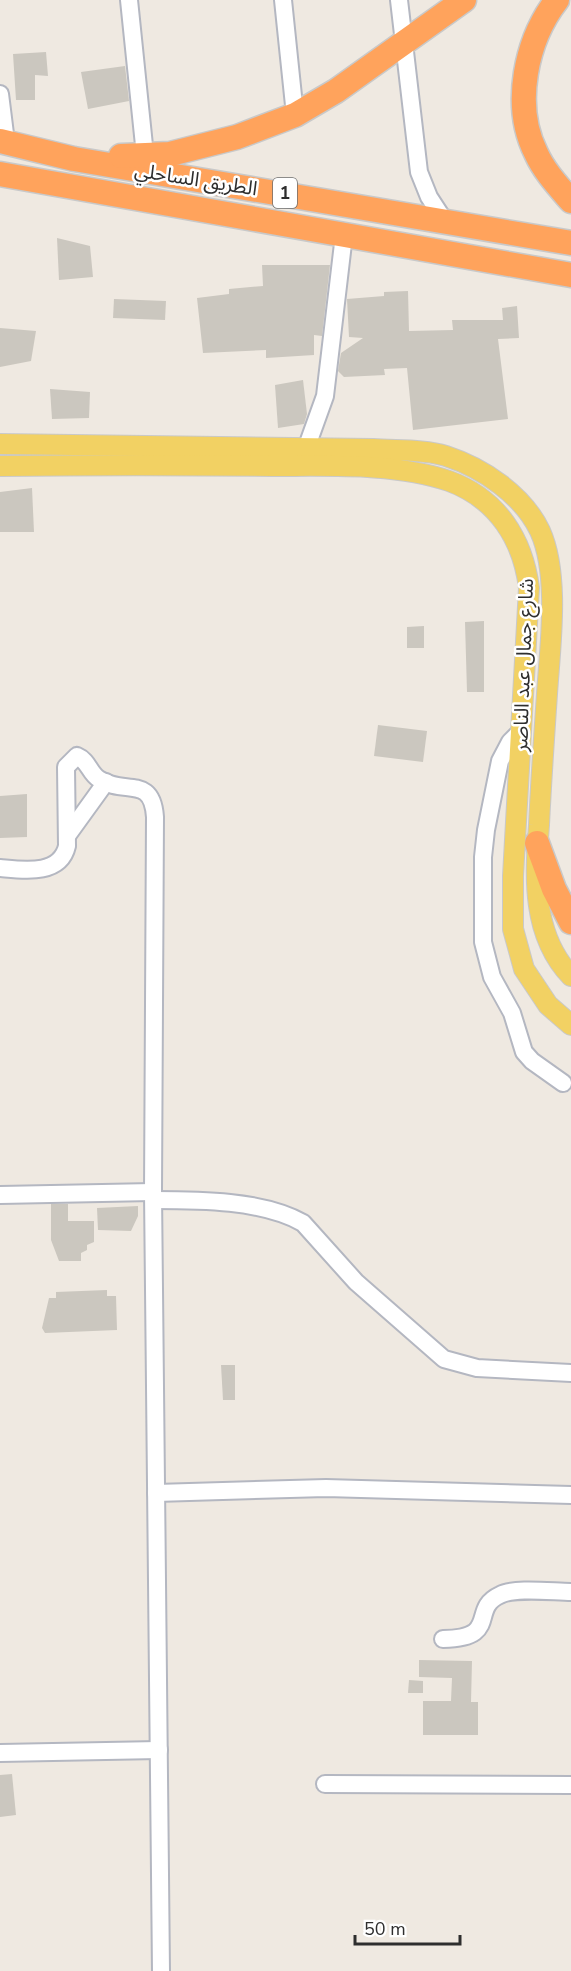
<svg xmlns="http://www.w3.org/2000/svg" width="571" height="1971" viewBox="0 0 571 1971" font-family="'Nunito Sans','Noto Sans Arabic',sans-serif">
<rect width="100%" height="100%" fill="#efe9e1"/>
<!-- building -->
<g fill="#cbc7bf">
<polygon points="46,52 48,76 35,75 35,100 16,100 13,54"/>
<polygon points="125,66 129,101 88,109 81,72"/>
<polygon points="57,238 90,246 93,277 59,280"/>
<polygon points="262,265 330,265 322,336 314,335 314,355 266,358 266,350 203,353 197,298 229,294 229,289 263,286"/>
<polygon points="408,291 409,331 453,330 452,320 503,320 502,308 517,306 519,338 498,339 508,419 413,430 407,368 384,369 385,375 344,377 338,371 341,353 363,338 349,337 347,299 384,296 384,292"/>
<polygon points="114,299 166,301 165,320 113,318"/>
<polygon points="0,328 36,331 31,361 0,367"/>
<polygon points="303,380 307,414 304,424 278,428 275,385"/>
<polygon points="50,389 90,392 89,418 52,419"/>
<polygon points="32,488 34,532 0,532 0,492"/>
<polygon points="484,621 484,692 467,692 465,622"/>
<polygon points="424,626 424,648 407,648 407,627"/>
<polygon points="378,725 427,731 423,762 374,756"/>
<polygon points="27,794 27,837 0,838 0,796"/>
<polygon points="51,1204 68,1204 68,1221 94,1221 94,1242 87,1245 87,1250 81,1253 81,1261 59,1261 51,1240"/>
<polygon points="138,1206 138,1216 131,1231 98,1230 97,1208"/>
<polygon points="107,1290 107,1296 116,1296 117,1330 45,1333 42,1328 49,1298 56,1298 56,1292"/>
<polygon points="221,1365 235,1365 235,1400 223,1400"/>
<polygon points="419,1660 472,1661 471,1702 478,1702 478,1735 423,1735 423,1701 451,1701 452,1678 419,1677"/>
<polygon points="409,1680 423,1681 423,1693 408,1693"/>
<polygon points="12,1774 16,1815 0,1817 0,1775"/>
</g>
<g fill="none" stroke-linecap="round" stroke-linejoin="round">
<!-- minor casing -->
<g stroke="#b4b7c1" stroke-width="20">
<g id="minor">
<polyline points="129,0 145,155"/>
<polyline points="283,0 295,115"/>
<polyline points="399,0 419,172 429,197 444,220"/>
<polyline points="0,94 6,142"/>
<polyline points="302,460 325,396 344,235"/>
<polyline points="521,731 510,742 500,761 486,830 483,857 483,942 492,977 512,1013 524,1052 532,1061 563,1083"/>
<polyline points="67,836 106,782"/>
<path d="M0 868C23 870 60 876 67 846L66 767 77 756C89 761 89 773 99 779 124 796 152 774 155 817L153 1192 161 1971"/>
<polyline points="0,1195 153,1192"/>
<path d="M154 1200C198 1200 263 1200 303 1223L356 1282 444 1359 477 1368 571 1373"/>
<polyline points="156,1493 326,1488 571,1495"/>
<path d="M443 1639C501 1638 469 1609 500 1595 515 1587 553 1592 571 1592"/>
<polyline points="0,1753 159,1750"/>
<polyline points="325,1784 571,1785"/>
</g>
</g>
<!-- major casing -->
<g stroke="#c9c9c9" stroke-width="22">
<g id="major">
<path d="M0 444 373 449C397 451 423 449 446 456 483 468 523 495 540 531 560 575 550 647 547 694 544 738 541 782 539 825 535 878 532 935 571 976"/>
<path d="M0 466C91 465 182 465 273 466 328 466 398 463 449 481 498 499 523 540 529 588L513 876V929L524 969 548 1005 571 1025"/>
</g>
</g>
<!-- highway casing -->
<g stroke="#c9c9c9" stroke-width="27">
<g id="highway">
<path d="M557 0C526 40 512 105 536 153 544 171 558 186 571 201"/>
<polyline points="0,141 74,159 571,243"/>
<polyline points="121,156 170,154 237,137 295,115 336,91 464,0"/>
<polyline points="0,174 571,275"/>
<polyline points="537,843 554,889 571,922"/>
</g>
</g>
<!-- minor -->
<use href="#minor" stroke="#fff" stroke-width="16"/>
<!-- major -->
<use href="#major" stroke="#f2d163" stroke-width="20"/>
<!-- highway -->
<use href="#highway" stroke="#ffa35c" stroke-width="24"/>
</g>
<g text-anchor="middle" stroke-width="5" stroke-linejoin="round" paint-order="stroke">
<!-- shield labels -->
<rect fill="#fff" stroke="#6d6d6d" stroke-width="1.5" x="273" y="178" width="24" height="30" rx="4.5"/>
<g font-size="18" font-weight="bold" fill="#2e2e2e">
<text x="285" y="199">1</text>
</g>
<!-- street labels -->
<g font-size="20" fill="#2e2e2e" stroke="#fff">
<text transform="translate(196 179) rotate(9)" y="7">الطريق الساحلي</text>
<text transform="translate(523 665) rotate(-88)" y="7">شارع جمال عبد الناصر</text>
</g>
</g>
<!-- scale -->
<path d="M355 1935v9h105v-9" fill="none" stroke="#2e2e2e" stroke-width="3"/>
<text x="364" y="1935" font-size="18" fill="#2e2e2e" stroke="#ffffff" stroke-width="4.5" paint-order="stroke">50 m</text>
</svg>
